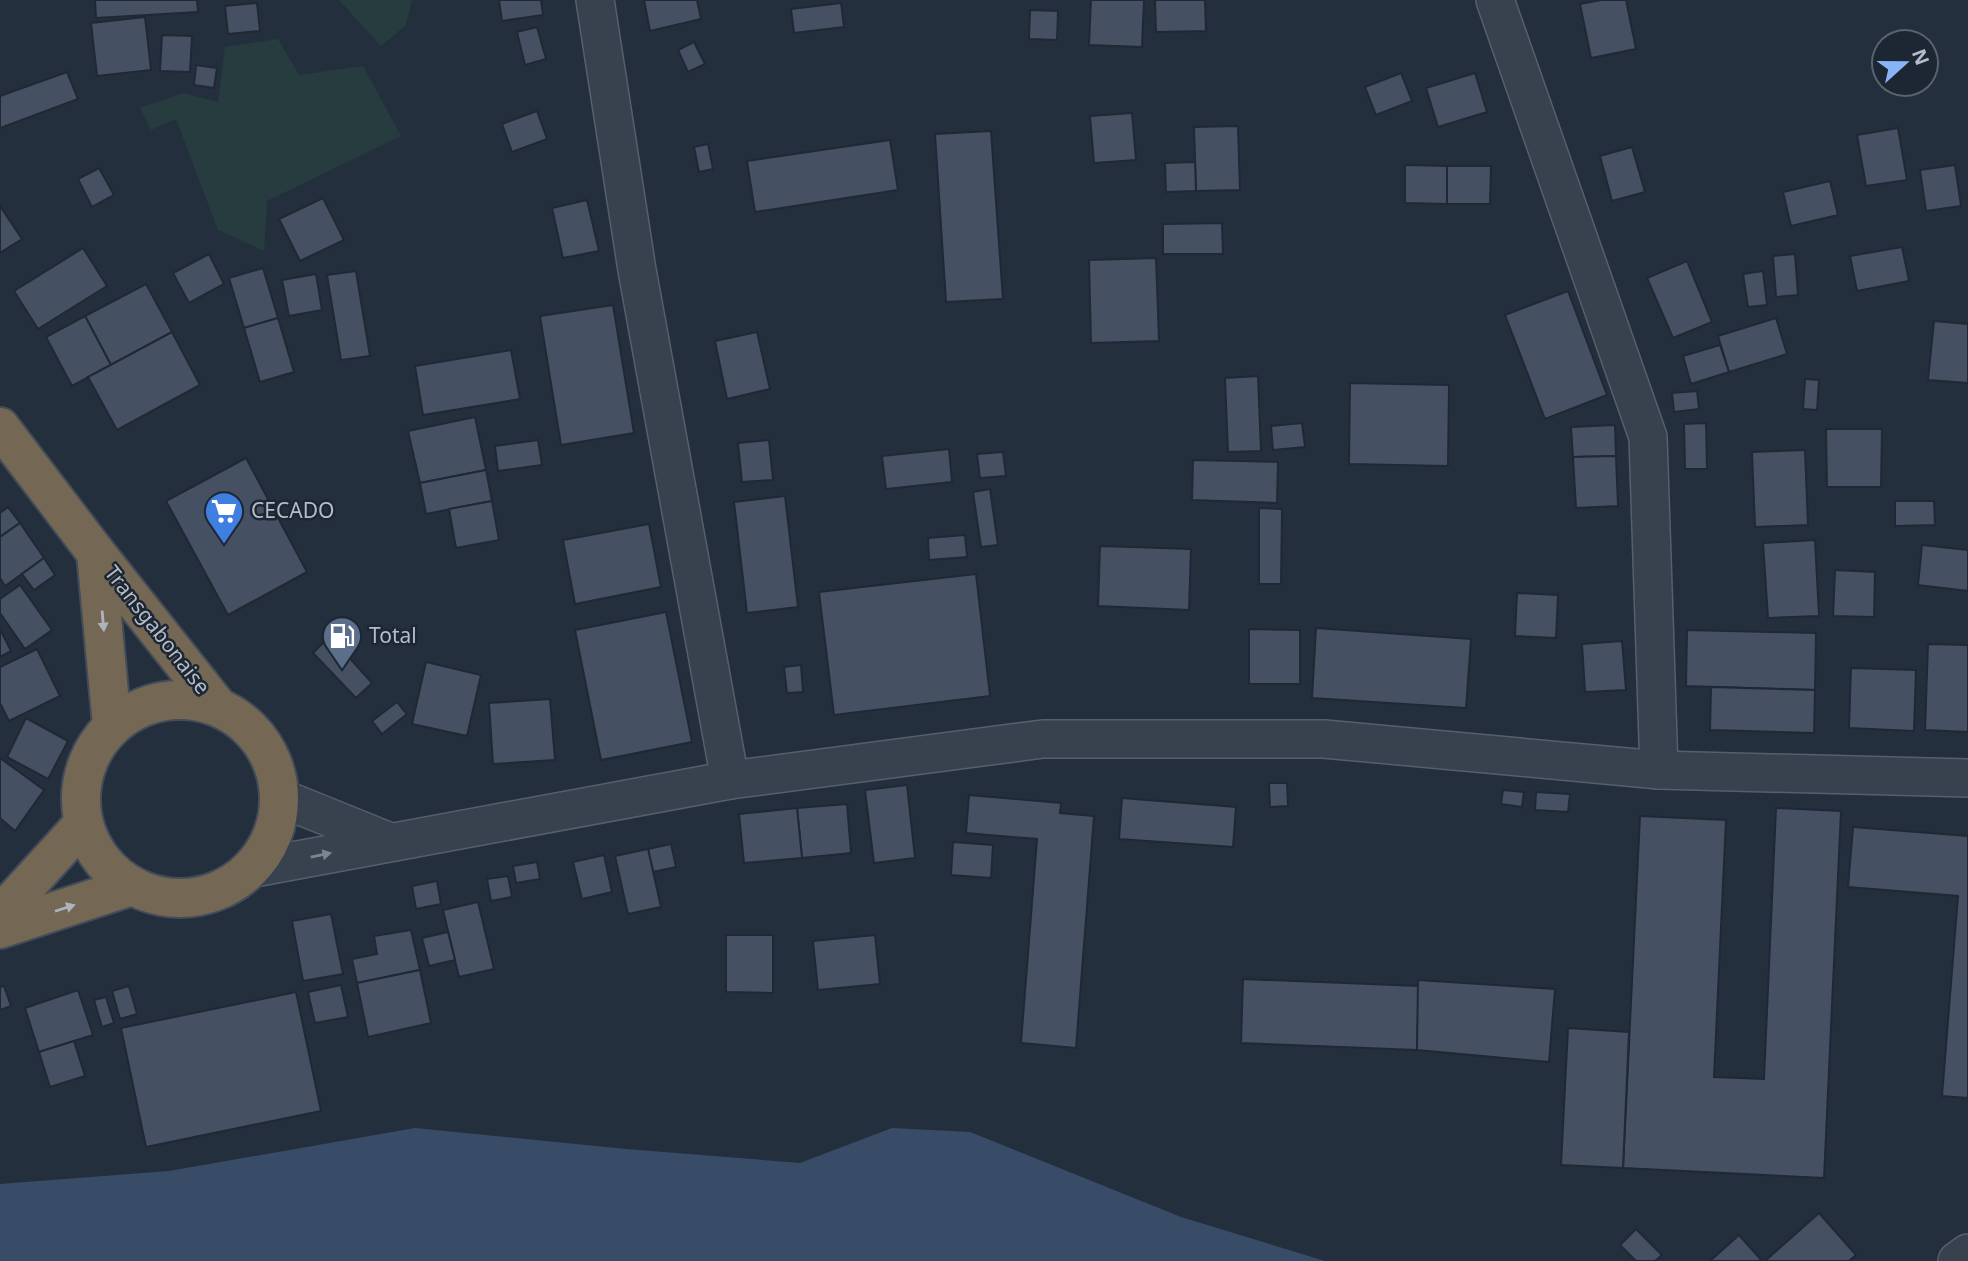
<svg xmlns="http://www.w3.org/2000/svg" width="1968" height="1261" viewBox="0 0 1968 1261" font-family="'Noto Sans',sans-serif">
<rect width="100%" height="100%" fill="#242f3e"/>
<!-- green -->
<g fill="#263c3f">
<polygon points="339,0 412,0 406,25 381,46"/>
<polygon points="278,39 299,75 363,66 401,136 267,201 264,251 218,230 176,119 151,130 140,108 183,93 218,102 225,47"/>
</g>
<!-- water -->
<polygon fill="#394c67" points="415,1128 626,1149 800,1163 892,1128 970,1132 1181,1217 1325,1261 0,1261 0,1184 169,1171"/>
<!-- building -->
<g fill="#455162" stroke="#1f2835" stroke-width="2">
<polygon points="95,0 197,0 198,12 96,18"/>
<polygon points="499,0 541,0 543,15 502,21"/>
<polygon points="644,0 697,0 701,19 650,31"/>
<polygon points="1091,0 1144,0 1142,47 1089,45"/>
<polygon points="1155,0 1205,0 1206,31 1156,32"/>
<polygon points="1601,0 1626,0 1636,49 1591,58 1580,4"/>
<polygon points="257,3 260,31 228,34 225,6"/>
<polygon points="841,3 844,27 794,33 791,9"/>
<polygon points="1030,10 1058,11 1057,40 1029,39"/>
<polygon points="145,17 151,70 97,76 91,23"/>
<polygon points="537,27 546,59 525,65 517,32"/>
<polygon points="162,35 192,36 190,72 160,71"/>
<polygon points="694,42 705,64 688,72 678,50"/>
<polygon points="196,65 217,68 214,88 194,85"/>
<polygon points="67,72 78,99 0,128 0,96"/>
<polygon points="1401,73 1412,101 1376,115 1365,87"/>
<polygon points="1475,73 1487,112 1438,127 1426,88"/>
<polygon points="537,111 547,139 512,152 502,124"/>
<polygon points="1132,113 1136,160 1094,163 1090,116"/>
<polygon points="1238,126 1240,190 1196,191 1194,127"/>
<polygon points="1898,128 1907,180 1866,186 1857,135"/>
<polygon points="991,131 1003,299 946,302 935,134"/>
<polygon points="890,140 898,190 755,212 747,161"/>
<polygon points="708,144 713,169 699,172 694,147"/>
<polygon points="1632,147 1645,192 1612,201 1600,156"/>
<polygon points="1195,162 1196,191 1166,192 1165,163"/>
<polygon points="1405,165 1447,166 1447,204 1405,203"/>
<polygon points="1955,165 1961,206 1926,211 1920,170"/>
<polygon points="1447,166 1491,166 1490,204 1447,204"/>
<polygon points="99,168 114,195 92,207 78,179"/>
<polygon points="1830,181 1838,215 1791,226 1783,192"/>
<polygon points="323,198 344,240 300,261 279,219"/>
<polygon points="587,200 599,251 563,258 552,208"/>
<polygon points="0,206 22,239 0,253"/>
<polygon points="1222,223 1223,254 1163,254 1163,224"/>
<polygon points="1902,247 1909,281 1857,291 1850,256"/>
<polygon points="83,248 107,286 38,329 14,291"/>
<polygon points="209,254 224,284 189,303 173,273"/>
<polygon points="1795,254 1798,295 1776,297 1773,256"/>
<polygon points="1156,258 1159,341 1091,343 1089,260"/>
<polygon points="1687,261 1712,322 1673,338 1647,278"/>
<polygon points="263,268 278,318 244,328 229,278"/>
<polygon points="356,271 370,356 341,360 327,275"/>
<polygon points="1763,271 1767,305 1748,307 1743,274"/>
<polygon points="316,274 322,310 289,316 282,280"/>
<polygon points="146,284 172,332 111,365 85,316"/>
<polygon points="1568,291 1607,395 1545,419 1505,315"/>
<polygon points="613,305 634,433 561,445 540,316"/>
<polygon points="85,316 111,365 72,386 46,337"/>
<polygon points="278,318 294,372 260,382 244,328"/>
<polygon points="1776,318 1787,354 1729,372 1718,336"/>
<polygon points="1934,321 1968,324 1968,383 1928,380"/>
<polygon points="172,332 200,385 117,430 88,377"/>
<polygon points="757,332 770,389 727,399 715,341"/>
<polygon points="1720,345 1729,372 1691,384 1683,356"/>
<polygon points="511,350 520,399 423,415 415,366"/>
<polygon points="1258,376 1261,451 1228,452 1225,378"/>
<polygon points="1805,379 1819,380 1817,410 1803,409"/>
<polygon points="1350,383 1449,385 1448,466 1349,464"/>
<polygon points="1697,391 1699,409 1674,412 1672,393"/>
<polygon points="475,417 486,470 420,483 408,431"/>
<polygon points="1302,423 1305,447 1273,450 1271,426"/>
<polygon points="1706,423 1707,469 1685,469 1684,424"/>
<polygon points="1615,425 1616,456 1573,457 1571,427"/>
<polygon points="1826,429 1882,429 1881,487 1827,487"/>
<polygon points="538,440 542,465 498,471 495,446"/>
<polygon points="769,440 773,480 742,482 738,443"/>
<polygon points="949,449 952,482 886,489 882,456"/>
<polygon points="1805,450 1808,525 1755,527 1752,452"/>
<polygon points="1003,452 1006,476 980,478 977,454"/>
<polygon points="1616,456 1618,506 1576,508 1573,457"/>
<polygon points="246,458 307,572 228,615 166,501"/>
<polygon points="1193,460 1278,462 1277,503 1192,500"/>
<polygon points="486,470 492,501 426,514 420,483"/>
<polygon points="990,489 998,545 981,547 973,492"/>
<polygon points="785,496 798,607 747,613 734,502"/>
<polygon points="492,501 499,540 456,548 449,509"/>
<polygon points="1895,501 1934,501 1935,525 1895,526"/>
<polygon points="8,507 20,523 0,537 0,513"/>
<polygon points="1259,508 1282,509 1281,584 1259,584"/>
<polygon points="20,523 44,558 5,586 0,578 0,537"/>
<polygon points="649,524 661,587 575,604 563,540"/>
<polygon points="965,535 967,557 929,560 928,538"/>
<polygon points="1815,540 1819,616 1768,618 1763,543"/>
<polygon points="1922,545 1968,550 1968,591 1918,585"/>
<polygon points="1100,546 1191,549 1189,610 1098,606"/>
<polygon points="44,558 55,575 34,590 22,574"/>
<polygon points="1835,570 1875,572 1874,617 1833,616"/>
<polygon points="976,574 990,696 834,715 819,592"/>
<polygon points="20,585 52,630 25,649 0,613 0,599"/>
<polygon points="1517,593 1558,595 1556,638 1515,636"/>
<polygon points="666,612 692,742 601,760 575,630"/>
<polygon points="1316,628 1471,639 1466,708 1312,698"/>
<polygon points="0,629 11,651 0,657"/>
<polygon points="1249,629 1300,630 1300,684 1249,684"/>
<polygon points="1687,630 1816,633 1815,690 1686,686"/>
<polygon points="330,636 372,683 356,698 313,653"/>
<polygon points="1622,641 1626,690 1585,692 1582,644"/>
<polygon points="1928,644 1968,645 1968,732 1925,730"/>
<polygon points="37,649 60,696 9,721 0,703 0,667"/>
<polygon points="426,662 481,675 467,736 412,724"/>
<polygon points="801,665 803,692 787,693 784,667"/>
<polygon points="1851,668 1916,670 1914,731 1849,728"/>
<polygon points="1711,687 1815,690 1814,733 1710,730"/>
<polygon points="550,699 555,760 493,764 489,703"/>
<polygon points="397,702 407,714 382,734 372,721"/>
<polygon points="26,718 68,741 48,779 7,757"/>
<polygon points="0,758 44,790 15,831 0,818"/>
<polygon points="1269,783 1287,783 1288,806 1270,807"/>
<polygon points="907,785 915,858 874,863 865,790"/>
<polygon points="1503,790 1524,792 1522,807 1501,804"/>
<polygon points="1536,792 1570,794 1568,812 1535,810"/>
<polygon points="969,795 1061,803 1060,813 1094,816 1076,1048 1021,1043 1037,839 966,833"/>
<polygon points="1122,798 1236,807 1233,847 1119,839"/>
<polygon points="847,804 851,853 802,858 797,808"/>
<polygon points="797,808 802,858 744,863 739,814"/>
<polygon points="1776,808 1841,811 1824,1178 1623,1168 1640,816 1726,820 1714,1077 1764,1079"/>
<polygon points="1853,827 1968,836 1968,1098 1942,1096 1958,896 1848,887"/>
<polygon points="953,842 993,845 991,878 951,875"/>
<polygon points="671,844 676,867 653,872 648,849"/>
<polygon points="648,849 661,907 628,914 615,856"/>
<polygon points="604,855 612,892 582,899 573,862"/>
<polygon points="537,862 540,879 516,883 513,866"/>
<polygon points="508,876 512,897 491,901 487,879"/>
<polygon points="437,881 441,904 416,909 412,886"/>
<polygon points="478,902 494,969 459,977 443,910"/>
<polygon points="331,914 343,974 303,981 292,921"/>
<polygon points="411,930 420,970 357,983 352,959 377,954 374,936"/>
<polygon points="448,932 455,960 429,966 422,938"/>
<polygon points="726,935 773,935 773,993 726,992"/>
<polygon points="875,935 880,984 818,990 813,941"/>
<polygon points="420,970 431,1023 368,1037 357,983"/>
<polygon points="1243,979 1419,986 1417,1050 1241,1043"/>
<polygon points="1418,980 1555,989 1549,1062 1417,1050"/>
<polygon points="341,985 348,1017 315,1023 308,992"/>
<polygon points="4,986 11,1006 0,1010 0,987"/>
<polygon points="129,986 137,1014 120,1019 112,991"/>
<polygon points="78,990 93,1035 39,1052 25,1008"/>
<polygon points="296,992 321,1111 146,1147 121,1028"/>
<polygon points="106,997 114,1023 102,1027 94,1000"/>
<polygon points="1568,1028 1629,1032 1623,1168 1561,1165"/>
<polygon points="74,1041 85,1076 50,1087 39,1052"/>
<polygon points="1819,1213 1856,1255 1849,1261 1765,1261"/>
<polygon points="1636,1229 1662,1255 1655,1261 1636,1261 1620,1245"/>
<polygon points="1739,1235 1762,1261 1710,1261"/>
</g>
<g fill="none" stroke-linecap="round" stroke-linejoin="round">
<!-- street casing -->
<g stroke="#565f6c" stroke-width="40">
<g id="street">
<polyline points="595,0 637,270 730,780"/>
<polyline points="1495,0 1648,437 1659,770"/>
<polyline points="281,798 390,842"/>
<polyline points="254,868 730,780 1043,739 1324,739 1659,770 1968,778"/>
<polyline points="1957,1261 1968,1253"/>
</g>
</g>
<!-- highway casing -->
<g stroke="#434c59" stroke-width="42">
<g id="highway">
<polyline points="0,427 96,553 218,707"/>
<polyline points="96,553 112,725"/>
<circle cx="180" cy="799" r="99"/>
<polyline points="0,915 83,824"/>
<polyline points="0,929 129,887"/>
</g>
</g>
<!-- street -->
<use href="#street" stroke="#38414e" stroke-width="37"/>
<!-- highway -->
<use href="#highway" stroke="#746855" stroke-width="38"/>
</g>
<!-- one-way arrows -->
<defs><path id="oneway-solid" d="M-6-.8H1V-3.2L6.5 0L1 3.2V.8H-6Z" transform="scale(1.75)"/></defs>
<g fill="#aeb4bd">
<use href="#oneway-solid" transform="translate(103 621) rotate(85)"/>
<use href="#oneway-solid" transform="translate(65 908) rotate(-18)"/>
</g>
<use fill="#7c8592" href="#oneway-solid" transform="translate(321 855) rotate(-11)"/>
<!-- icons -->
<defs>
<g id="supermarket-pin" transform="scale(2.0125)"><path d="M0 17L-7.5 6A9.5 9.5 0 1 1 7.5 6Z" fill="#3f7fe0" stroke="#1d2633"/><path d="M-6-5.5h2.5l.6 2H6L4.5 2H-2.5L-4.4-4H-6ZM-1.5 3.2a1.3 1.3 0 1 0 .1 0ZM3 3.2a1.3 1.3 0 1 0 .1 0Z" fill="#fff"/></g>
<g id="fuel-pin" transform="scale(2.0125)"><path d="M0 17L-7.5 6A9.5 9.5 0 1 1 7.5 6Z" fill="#5c6f8a" stroke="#1d2633"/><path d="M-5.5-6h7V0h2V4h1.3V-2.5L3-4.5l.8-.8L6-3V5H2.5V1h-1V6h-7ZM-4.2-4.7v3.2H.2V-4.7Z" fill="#fff"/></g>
</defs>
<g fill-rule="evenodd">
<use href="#supermarket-pin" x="224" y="511"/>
<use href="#fuel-pin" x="342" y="636"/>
</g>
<g text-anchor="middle" stroke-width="5" stroke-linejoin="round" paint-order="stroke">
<!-- poi labels -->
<g font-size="21" fill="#b4bcc9" stroke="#1d2633" text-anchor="start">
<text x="251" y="518">CECADO</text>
<text x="369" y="643">Total</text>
</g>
<!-- street labels -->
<g font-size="21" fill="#b4bcc9" stroke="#1d2633">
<text transform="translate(157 630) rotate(52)" y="7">Transgabonaise</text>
</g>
</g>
<!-- north arrow -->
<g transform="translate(1905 63) rotate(69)"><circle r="33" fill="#1d2633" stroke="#59626f" stroke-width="2"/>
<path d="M0-5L12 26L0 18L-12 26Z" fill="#8ab4f8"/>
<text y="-10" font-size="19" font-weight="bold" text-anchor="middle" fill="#b4bcc9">N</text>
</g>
</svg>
